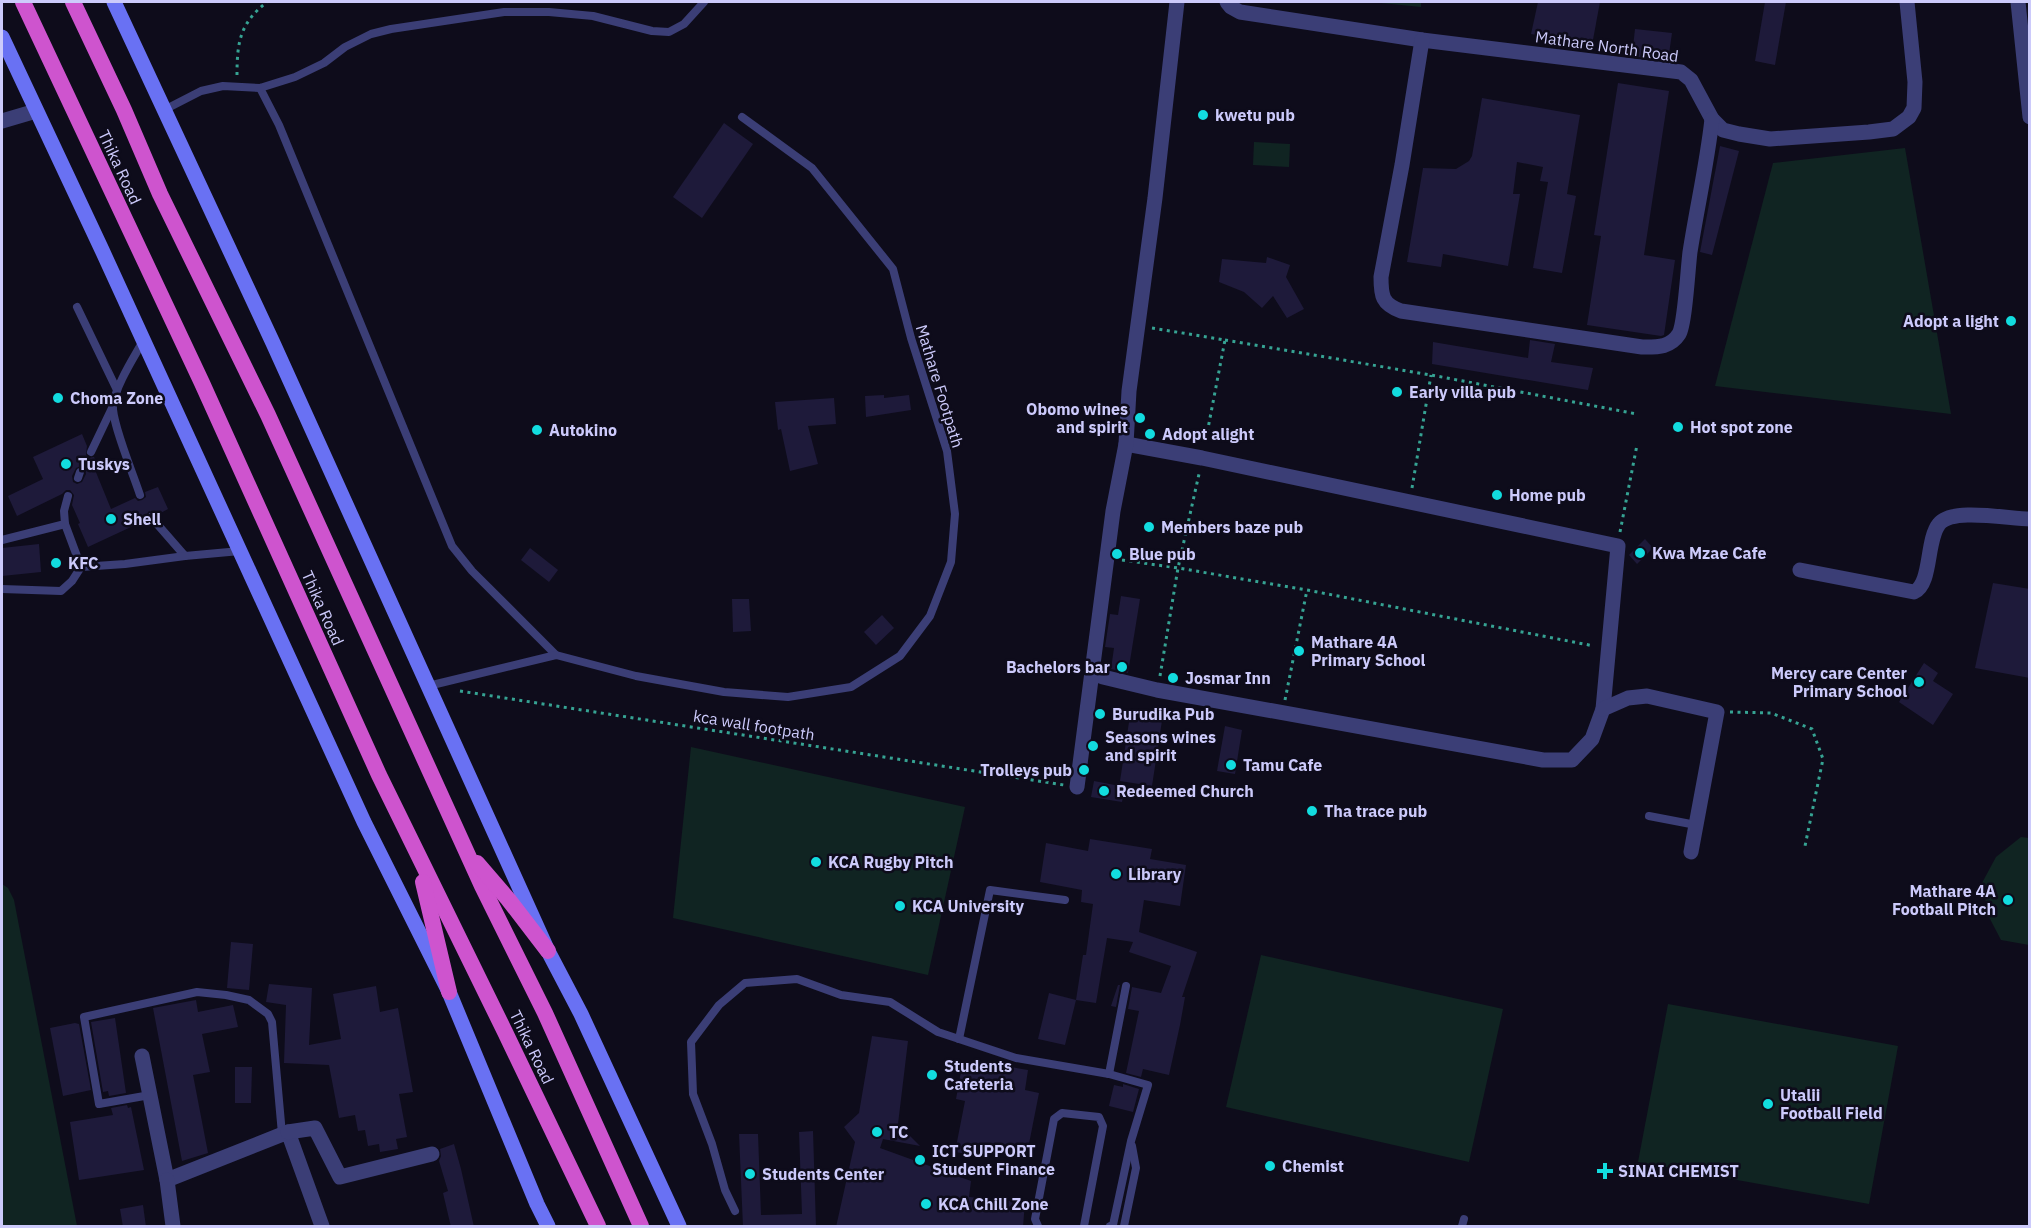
<svg xmlns="http://www.w3.org/2000/svg" width="2031" height="1228" viewBox="0 0 2031 1228" font-family="'IBM Plex Sans',sans-serif">
<rect width="100%" height="100%" fill="#0e0c1b"/>
<!-- green -->
<g fill="#102422">
<polygon points="1371,2 1421,2 1421,7"/>
<polygon points="1254,142 1290,144 1289,167 1253,165"/>
<polygon points="1905,148 1951,414 1715,386 1773,163"/>
<polygon points="691,747 965,807 928,975 673,918"/>
<polygon points="2021,837 2029,838 2029,945 2001,940 1989,917 1982,883 1996,857"/>
<polygon points="2,884 8,888 14,900 77,1226 2,1226"/>
<polygon points="1261,955 1503,1009 1469,1162 1226,1107"/>
<polygon points="1668,1004 1898,1046 1869,1204 1638,1162"/>
</g>
<!-- building -->
<g fill="#1e1a3a" fill-rule="evenodd">
<polygon points="1538,2 1600,2 1592,45 1531,34"/>
<polygon points="1765,2 1786,2 1775,65 1755,61"/>
<polygon points="1635,29 1672,33 1668,61 1632,56"/>
<polygon points="1618,83 1669,91 1644,255 1675,260 1664,335 1661,336 1587,325 1601,236 1594,235"/>
<polygon points="1482,98 1580,115 1567,194 1576,196 1562,273 1533,268 1548,182 1540,181 1543,167 1517,162 1513,194 1520,194 1508,266 1443,254 1441,267 1407,262 1423,168 1456,169 1469,161 1472,156"/>
<polygon points="724,123 753,144 702,218 673,197"/>
<polygon points="1720,146 1739,151 1712,255 1700,252"/>
<polygon points="1267,257 1290,265 1286,277 1304,309 1287,318 1273,296 1262,308 1244,292 1219,282 1222,259 1266,263"/>
<polygon points="1530,340 1555,344 1551,362 1593,368 1588,390 1432,364 1433,342 1528,358"/>
<polygon points="884,395 884,398 909,395 911,410 866,417 865,396"/>
<polygon points="834,398 836,424 808,426 818,464 790,471 781,429 778,430 775,402"/>
<path d="M82 434 87 446 86 455 89 458 94 457 97 463 93 465 111 509 135 498 138 501 142 500 146 497 145 492 158 487 168 509 157 515 149 511 146 515V520L88 547 78 524 80 523 72 505 74 495 70 490H66L62 494 17 516 8 496 43 479 33 457ZM81 466 85 469 86 474 82 482 77 484 73 482 72 476 76 468Z"/>
<polygon points="1645,539 1653,548 1637,564 1629,555"/>
<polygon points="39,544 41,572 2,576 2,548"/>
<polygon points="530,548 558,570 549,582 521,560"/>
<polygon points="1993,583 2030,589 2030,678 1975,668"/>
<polygon points="1121,596 1140,599 1128,673 1111,669 1114,648 1105,647 1110,614 1118,615"/>
<polygon points="732,599 749,599 751,631 733,632"/>
<polygon points="882,615 894,628 876,645 864,632"/>
<polygon points="1924,663 1938,673 1933,681 1953,694 1933,725 1899,702"/>
<polygon points="1131,709 1163,714 1152,786 1120,781"/>
<polygon points="1225,726 1242,730 1235,774 1217,771"/>
<polygon points="1094,781 1125,787 1122,802 1091,797"/>
<polygon points="1090,839 1152,849 1150,859 1186,865 1180,906 1144,900 1139,932 1197,952 1182,997 1185,997 1180,1025 1169,1075 1143,1069 1141,1077 1126,1073 1139,1011 1128,1009 1132,987 1161,993 1171,966 1129,952 1133,942 1107,938 1096,1003 1076,1000 1083,955 1086,955 1093,904 1081,902 1082,890 1040,882 1046,843 1088,851"/>
<polygon points="231,942 253,944 249,990 227,988"/>
<polygon points="269,984 312,988 309,1045 341,1039 333,994 376,986 380,1012 398,1008 413,1092 399,1094 407,1137 396,1139 398,1149 380,1152 379,1144 368,1146 365,1130 358,1131 355,1115 339,1118 329,1065 284,1063 286,1005 266,1002"/>
<polygon points="1118,985 1120,985 1116,1007 1111,1006"/>
<polygon points="1049,993 1076,1000 1065,1045 1038,1039"/>
<polygon points="196,1000 198,1012 233,1005 238,1027 202,1034 210,1072 193,1075 208,1153 182,1161 153,1008"/>
<polygon points="115,1018 126,1093 109,1096 108,1091 103,1092 91,1022"/>
<polygon points="75,1023 79,1024 91,1090 63,1096 50,1028"/>
<polygon points="872,1036 908,1041 898,1124 920,1146 883,1139 880,1148 971,1181 969,1197 1025,1202 1023,1227 836,1227 855,1142 844,1127 859,1113"/>
<polygon points="988,1063 1028,1070 1025,1090 1039,1093 1026,1159 987,1152 986,1157 955,1152 965,1101 956,1099 962,1066 986,1071"/>
<polygon points="235,1067 252,1067 251,1103 235,1103"/>
<polygon points="1123,1084 1139,1089 1133,1112 1109,1106 1114,1085 1123,1087"/>
<polygon points="127,1105 128,1108 131,1107 144,1170 79,1180 70,1122 113,1115 111,1108"/>
<polygon points="813,1131 816,1227 743,1227 739,1134 758,1134 761,1215 802,1214 799,1132"/>
<polygon points="454,1144 461,1169 474,1227 451,1227 443,1193 448,1191 439,1161 441,1156 440,1149"/>
<polygon points="143,1205 146,1227 123,1227 120,1209"/>
</g>
<g fill="none" stroke-linecap="round" stroke-linejoin="round">
<!-- path -->
<g stroke="#36a393" stroke-width="3" stroke-dasharray="3 4.5" stroke-linecap="butt">
<path d="M237 75C237 42 240 23 267 2"/>
<polyline points="1152,328 1225,340 1205,444"/>
<polyline points="1225,340 1431,375 1637,414"/>
<polyline points="1412,488 1431,375"/>
<polyline points="1620,532 1637,445"/>
<polyline points="1122,560 1178,568 1307,590 1594,646"/>
<polyline points="1160,676 1178,568 1199,474"/>
<polyline points="460,691 1064,785"/>
<polyline points="1285,700 1307,590"/>
<polyline points="1730,712 1771,713 1812,729 1823,759 1805,846"/>
</g>
<!-- service -->
<g stroke="#3b3e76" stroke-width="8">
<polyline points="260,88 279,125 452,546 472,571 556,655"/>
<polyline points="164,110 201,91 223,86 260,88 295,77 324,63 345,47 371,34 391,29 504,12 549,12 593,16 652,31 669,32 684,24 704,2"/>
<polyline points="77,307 117,390"/>
<polyline points="91,452 113,406"/>
<polyline points="78,478 80,472"/>
<path d="M140 495C134 476 111 421 113 405 116 385 133 359 143 341"/>
<polyline points="151,517 185,556 240,551"/>
<polyline points="65,524 81,567"/>
<polyline points="2,540 65,524 64,511 68,496"/>
<polyline points="2,589 61,591 72,581 81,567 125,564 185,556"/>
<polyline points="428,686 556,655 636,676 724,692 788,697 851,687 900,656 930,616 951,562 955,514 947,451 911,338 893,269 812,168 742,117"/>
<polyline points="1649,816 1696,825"/>
<polyline points="959,1039 990,890 1065,900"/>
<polyline points="1109,1074 1126,986"/>
<polyline points="150,1095 99,1104 84,1017 197,992 226,995 249,1000 268,1014 272,1022 282,1134"/>
<polyline points="735,1211 725,1190 712,1144 693,1094 691,1042 719,1005 745,983 797,979 841,995 890,1002 938,1032 1016,1058 1109,1074 1148,1085 1131,1141 1113,1225 1110,1226"/>
<polyline points="1038,1226 1035,1219 1054,1119 1062,1113 1099,1117 1103,1126 1084,1226"/>
<polyline points="1124,1226 1136,1168 1132,1146"/>
<polyline points="1462,1226 1464,1219"/>
</g>
<!-- minor -->
<g stroke="#3b3e76" stroke-width="15">
<polyline points="1227,2 1231,7 1240,12 1422,40 1681,72 1691,80 1712,119 1723,130 1739,134 1770,139 1869,132 1893,129 1909,117 1914,108 1915,82 1907,2"/>
<polyline points="2018,2 2030,117"/>
<path d="M1422 40 1402 165 1381 277C1381 296 1382 304 1401 311L1642 347C1657 347 1670 348 1679 334 1685 324 1688 267 1690 252 1697 207 1707 164 1712 119"/>
<polyline points="2,121 36,111"/>
<path d="M1800 570 1914 592C1932 584 1926 540 1939 524 1952 507 2009 519 2030 519"/>
<polyline points="1092,673 1103,677 1157,690 1543,760 1572,760 1592,739 1603,709 1618,546 1202,458 1126,444"/>
<polyline points="1603,709 1628,698 1647,696 1717,712 1691,852"/>
<polyline points="1077,787 1113,511 1126,444 1129,391 1155,198 1177,2"/>
<polyline points="142,1056 167,1180 288,1132 322,1226"/>
<polyline points="288,1132 315,1128 340,1177 432,1154"/>
<polyline points="167,1180 173,1226"/>
</g>
<!-- secondary -->
<g stroke="#6971f3" stroke-width="15">
<polyline points="114,2 273,343 548,951 581,1014 679,1226"/>
<polyline points="2,37 102,250 364,822 449,992 537,1204 548,1226"/>
</g>
<!-- trunk -->
<g stroke="#ce54ce" stroke-width="16">
<polyline points="23,2 202,383 379,775 505,1032 598,1226"/>
<polyline points="73,2 124,110 160,194 268,415 482,886 545,1013 641,1226"/>
<polyline points="477,863 508,899 548,951"/>
<polyline points="423,882 449,992"/>
</g>
</g>
<!-- markers -->
<g fill="#12dcdf" stroke="#0e0c1b" stroke-width="2">
<circle cx="1203" cy="115" r="6"/>
<circle cx="2011" cy="321" r="6"/>
<circle cx="1397" cy="392" r="6"/>
<circle cx="58" cy="398" r="6"/>
<circle cx="1140" cy="418" r="6"/>
<circle cx="1678" cy="427" r="6"/>
<circle cx="537" cy="430" r="6"/>
<circle cx="1150" cy="434" r="6"/>
<circle cx="66" cy="464" r="6"/>
<circle cx="1497" cy="495" r="6"/>
<circle cx="111" cy="519" r="6"/>
<circle cx="1149" cy="527" r="6"/>
<circle cx="1640" cy="553" r="6"/>
<circle cx="1117" cy="554" r="6"/>
<circle cx="56" cy="563" r="6"/>
<circle cx="1299" cy="651" r="6"/>
<circle cx="1122" cy="667" r="6"/>
<circle cx="1173" cy="678" r="6"/>
<circle cx="1919" cy="682" r="6"/>
<circle cx="1100" cy="714" r="6"/>
<circle cx="1093" cy="746" r="6"/>
<circle cx="1231" cy="765" r="6"/>
<circle cx="1084" cy="770" r="6"/>
<circle cx="1104" cy="791" r="6"/>
<circle cx="1312" cy="811" r="6"/>
<circle cx="816" cy="862" r="6"/>
<circle cx="1116" cy="874" r="6"/>
<circle cx="2008" cy="900" r="6"/>
<circle cx="900" cy="906" r="6"/>
<circle cx="932" cy="1075" r="6"/>
<circle cx="1768" cy="1104" r="6"/>
<circle cx="877" cy="1132" r="6"/>
<circle cx="920" cy="1160" r="6"/>
<circle cx="1270" cy="1166" r="6"/>
<path d="M1602 1162h6v6h6v6h-6v6h-6v-6h-6v-6h6z"/>
<circle cx="750" cy="1174" r="6"/>
<circle cx="926" cy="1204" r="6"/>
</g>
<g text-anchor="middle" stroke-width="5" stroke-linejoin="round" paint-order="stroke">
<!-- street labels -->
<g font-size="16" fill="#cccafb" stroke="#0e0c1b">
<text transform="translate(1607 46) rotate(8)" y="6">Mathare North Road</text>
<text transform="translate(120 167) rotate(65)" y="6">Thika Road</text>
<text transform="translate(940 386) rotate(73)" y="6">Mathare Footpath</text>
<text transform="translate(323 608) rotate(66)" y="6">Thika Road</text>
<text transform="translate(754 725) rotate(9)" y="6">kca wall footpath</text>
<text transform="translate(532 1047) rotate(64)" y="6">Thika Road</text>
</g>
<!-- poi labels -->
<g font-size="16" font-weight="bold" fill="#cccafb" stroke="#0e0c1b" text-anchor="start">
<text x="1215" y="121">kwetu pub</text>
<text x="1999" y="327" text-anchor="end">Adopt a light</text>
<text x="1409" y="398">Early villa pub</text>
<text x="70" y="404">Choma Zone</text>
<text x="1128" y="415" text-anchor="end">Obomo wines<tspan x="1128" dy="18">and spirit</tspan></text>
<text x="1690" y="433">Hot spot zone</text>
<text x="549" y="436">Autokino</text>
<text x="1162" y="440">Adopt alight</text>
<text x="78" y="470">Tuskys</text>
<text x="1509" y="501">Home pub</text>
<text x="123" y="525">Shell</text>
<text x="1161" y="533">Members baze pub</text>
<text x="1652" y="559">Kwa Mzae Cafe</text>
<text x="1129" y="560">Blue pub</text>
<text x="68" y="569">KFC</text>
<text x="1311" y="648">Mathare 4A<tspan x="1311" dy="18">Primary School</tspan></text>
<text x="1110" y="673" text-anchor="end">Bachelors bar</text>
<text x="1907" y="679" text-anchor="end">Mercy care Center<tspan x="1907" dy="18">Primary School</tspan></text>
<text x="1185" y="684">Josmar Inn</text>
<text x="1112" y="720">Burudika Pub</text>
<text x="1105" y="743">Seasons wines<tspan x="1105" dy="18">and spirit</tspan></text>
<text x="1243" y="771">Tamu Cafe</text>
<text x="1072" y="776" text-anchor="end">Trolleys pub</text>
<text x="1116" y="797">Redeemed Church</text>
<text x="1324" y="817">Tha trace pub</text>
<text x="828" y="868">KCA Rugby Pitch</text>
<text x="1128" y="880">Library</text>
<text x="1996" y="897" text-anchor="end">Mathare 4A<tspan x="1996" dy="18">Football Pitch</tspan></text>
<text x="912" y="912">KCA University</text>
<text x="944" y="1072">Students<tspan x="944" dy="18">Cafeteria</tspan></text>
<text x="1780" y="1101">Utalii<tspan x="1780" dy="18">Football Field</tspan></text>
<text x="889" y="1138">TC</text>
<text x="932" y="1157">ICT SUPPORT<tspan x="932" dy="18">Student Finance</tspan></text>
<text x="1282" y="1172">Chemist</text>
<text x="1618" y="1177">SINAI CHEMIST</text>
<text x="762" y="1180">Students Center</text>
<text x="938" y="1210">KCA Chill Zone</text>
</g>
</g>
<!-- border -->
<rect width="2031" height="1228" fill="none" stroke="#cccafb" stroke-width="6"/>
</svg>
